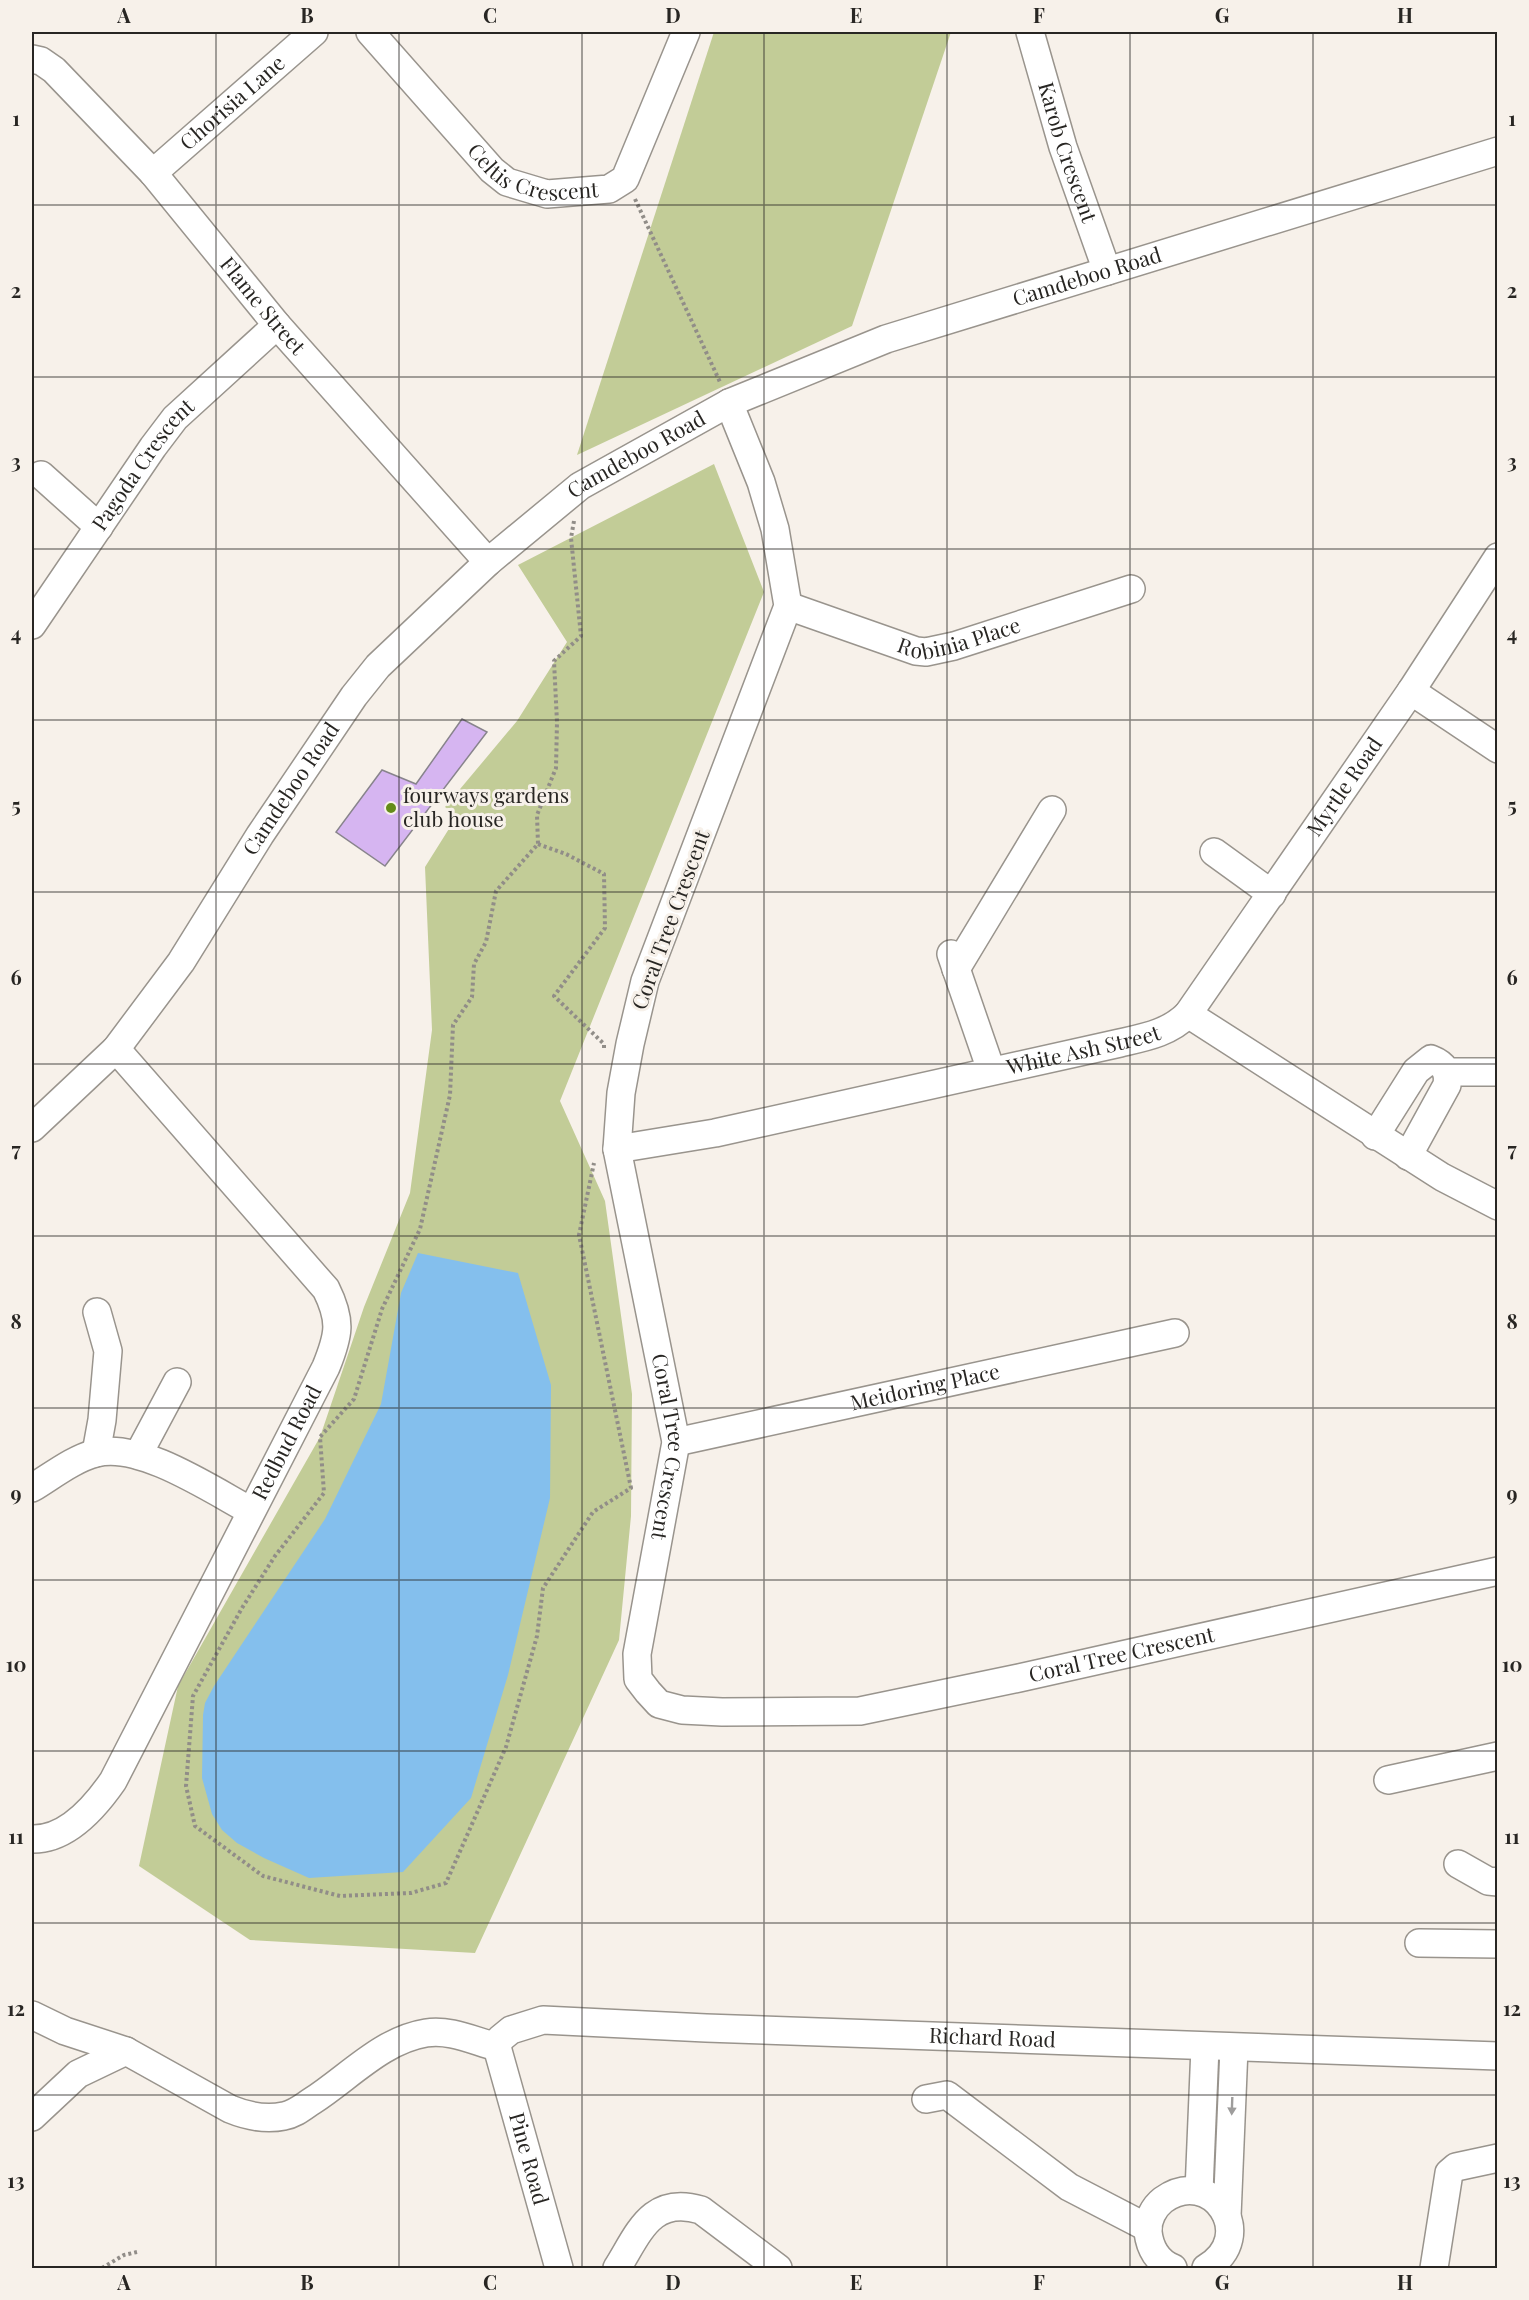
<svg xmlns="http://www.w3.org/2000/svg" width="1529" height="2300" viewBox="0 0 1529 2300" font-family="'Playfair Display',serif">
<rect width="100%" height="100%" fill="#f7f1ea"/>
<!-- green -->
<g fill="#c2cc97">
<polygon points="714,32 951,32 852,326 577,455"/>
<polygon points="714,464 764,592 560,1101 605,1201 632,1394 631,1516 619,1640 475,1953 250,1940 139,1866 178,1686 320,1437 364,1307 410,1193 432,1030 425,867 457,816 445,807 517,721 567,642 518,565"/>
</g>
<!-- water -->
<polygon fill="#84bfed" points="418,1253 518,1273 551,1385 550,1498 508,1675 471,1798 403,1872 309,1878 264,1858 237,1843 222,1830 212,1814 202,1778 203,1715 205,1703 214,1686 325,1519 381,1404 401,1293"/>
<!-- building -->
<polygon fill="#d6b5f1" stroke="#88848c" stroke-width="1.5" points="462,719 487,732 385,866 336,832 382,770 416,784"/>
<g fill="none" stroke-linecap="round" stroke-linejoin="round">
<!-- minor casing -->
<g stroke="#99948d" stroke-width="30">
<g id="minor">
<path id="s1" d="M370 32 492 170 507 182 547 194 609 189 625 179 686 32"/>
<path id="s2" d="M1030 32 1063 147 1107 271"/>
<path id="s3" d="M32 59 41 61 54 70 153 173 277 325 488 562"/>
<path id="s4" d="M153 173 314 32"/>
<path id="s5" d="M729 403 761 482 775 529 788 606 645 981 630 1044 621 1093 617 1149 676 1442 637 1654 638 1679 648 1692 659 1704 682 1710 722 1712 860 1711 1019 1678 1498 1571"/>
<polyline points="41,475 99,527"/>
<path id="s6" d="M788 606 916 651 926 652 954 646 1131 589"/>
<path id="s7" d="M32 625 153 447 175 418 277 325"/>
<polyline points="1411,691 1498,749"/>
<polyline points="1214,852 1272,894"/>
<polyline points="951,954 991,1070"/>
<polyline points="956,969 1052,810"/>
<path id="s8" d="M1188 1014 1411 691 1498 557"/>
<polyline points="1447,1072 1498,1072"/>
<path id="s9" d="M32 1128 116 1049 181 962 260 835 354 696 378 666 488 562 580 486 729 403 886 339 1498 151"/>
<path d="M1375 1136 1416 1071 1431 1059C1444 1064 1449 1071 1447 1085L1408 1156"/>
<path id="s10" d="M617 1149 715 1133 1120 1043C1146 1037 1169 1033 1188 1014L1442 1177 1498 1206"/>
<path id="s11" d="M676 1442 1175 1333"/>
<polyline points="96,1453 102,1420 108,1351 97,1312"/>
<polyline points="138,1455 177,1382"/>
<path d="M32 1488C52 1476 73 1459 96 1453 139 1441 212 1490 251 1511"/>
<polyline points="1388,1780 1498,1756"/>
<path id="s12" d="M32 1839C66 1840 95 1807 113 1781L326 1367C339 1335 342 1321 326 1289L116 1049"/>
<polyline points="1458,1864 1488,1881 1498,1882"/>
<polyline points="1419,1943 1498,1944"/>
<path d="M32 2015 65 2031 126 2051 230 2109C247 2116 265 2120 284 2116 295 2114 303 2107 312 2101 348 2078 382 2040 426 2033 450 2029 474 2041 497 2047"/>
<path id="s13" d="M497 2047 500 2039 511 2030 543 2020 706 2028 1498 2056"/>
<path id="s14" d="M497 2047 559 2268"/>
<polyline points="926,2099 947,2095 1069,2187 1148,2228"/>
<polyline points="32,2117 78,2074 126,2051"/>
<polyline points="1199,2191 1205,2047"/>
<polyline points="1227,2216 1234,2048"/>
<path d="M617 2268C639 2233 651 2195 701 2210L778 2268"/>
<path d="M1173 2268C1158 2262 1150 2249 1148 2232 1147 2220 1154 2207 1163 2200 1211 2165 1260 2236 1206 2268"/>
<polyline points="1434,2268 1449,2173 1456,2167 1498,2158"/>
</g>
</g>
<!-- path -->
<g stroke="#918d88" stroke-width="4" stroke-dasharray="3 3" stroke-linecap="butt">
<polyline points="635,199 720,382"/>
<polyline points="574,521 571,538 581,636 554,661 557,722 556,768 537,815 538,844 496,891 486,942 474,964 472,997 453,1025 450,1095 420,1229 382,1309 354,1399 320,1437 324,1493 275,1556 242,1608 193,1696 186,1786 195,1826 263,1876 340,1896 411,1893 446,1883 506,1747 537,1636 543,1588 593,1512 631,1488 579,1235 594,1163"/>
<polyline points="538,844 566,854 604,874 605,928 554,996 604,1044 604,1048"/>
<polyline points="102,2268 124,2255 137,2252"/>
</g>
<!-- minor -->
<use href="#minor" stroke="#fff" stroke-width="27"/>
</g>
<!-- one-way arrows -->
<defs><path id="oneway-solid" d="M-6-.8H1V-3.2L6.5 0L1 3.2V.8H-6Z" transform="scale(1.5)"/></defs>
<use fill="#9e9d9c" href="#oneway-solid" transform="translate(1232 2106) rotate(92)"/>
<!-- grid -->
<path fill="none" stroke="#282623" stroke-width="1.5" stroke-opacity="0.55" d="M216 32V2268M399 32V2268M582 32V2268M764 32V2268M947 32V2268M1130 32V2268M1313 32V2268M32 205H1498M32 377H1498M32 549H1498M32 720H1498M32 892H1498M32 1064H1498M32 1236H1498M32 1408H1498M32 1580H1498M32 1751H1498M32 1923H1498M32 2095H1498"/>
<!-- markers -->
<circle fill="#648c19" stroke="#f7f1ea" stroke-width="2" cx="391" cy="808" r="6"/>
<g text-anchor="middle" stroke-width="6" stroke-linejoin="round" paint-order="stroke">
<!-- street labels -->
<g font-size="21" fill="#282623" stroke="#f7f1ea">
<text dy="7" stroke="none"><textPath href="#s4" startOffset="106">Chorisia Lane</textPath></text>
<text dy="7" stroke="none"><textPath href="#s2" startOffset="126">Karob Crescent</textPath></text>
<text dy="7" stroke="none"><textPath href="#s1" startOffset="225">Celtis Crescent</textPath></text>
<text dy="7" stroke="none"><textPath href="#s9" startOffset="1401">Camdeboo Road</textPath></text>
<text dy="7" stroke="none"><textPath href="#s3" startOffset="340">Flame Street</textPath></text>
<text dy="7" stroke="none"><textPath href="#s9" startOffset="915">Camdeboo Road</textPath></text>
<text dy="7" stroke="none"><textPath href="#s7" startOffset="195">Pagoda Crescent</textPath></text>
<text dy="7" stroke="none"><textPath href="#s6" startOffset="180">Robinia Place</textPath></text>
<text dy="7" stroke="none"><textPath href="#s8" startOffset="276">Myrtle Road</textPath></text>
<text dy="7" stroke="none"><textPath href="#s9" startOffset="429">Camdeboo Road</textPath></text>
<text transform="translate(671 920) rotate(-70)" y="7">Coral Tree Crescent</text>
<text dy="7" stroke="none"><textPath href="#s10" startOffset="477">White Ash Street</textPath></text>
<text dy="7" stroke="none"><textPath href="#s11" startOffset="255">Meidoring Place</textPath></text>
<text dy="7" stroke="none"><textPath href="#s12" startOffset="484">Redbud Road</textPath></text>
<text dy="7" stroke="none"><textPath href="#s5" startOffset="1088">Coral Tree Crescent</textPath></text>
<text dy="7" stroke="none"><textPath href="#s5" startOffset="1826">Coral Tree Crescent</textPath></text>
<text dy="7" stroke="none"><textPath href="#s13" startOffset="506">Richard Road</textPath></text>
<text dy="7" stroke="none"><textPath href="#s14" startOffset="116">Pine Road</textPath></text>
</g>
<!-- poi labels -->
<g font-size="21" fill="#282623" stroke="#f7f1ea" text-anchor="start">
<text x="403" y="803">fourways gardens<tspan x="403" dy="24">club house</tspan></text>
</g>
</g>
<!-- border -->
<rect width="1529" height="2300" fill="none" stroke="#f7f1ea" stroke-width="66"/>
<rect x="33" y="33" width="1463" height="2234" fill="none" stroke="#282623" stroke-width="2"/>
<g font-size="20" text-anchor="middle" font-weight="bold" fill="#282623">
<text x="124" y="23">A</text>
<text x="307" y="23">B</text>
<text x="490" y="23">C</text>
<text x="673" y="23">D</text>
<text x="856" y="23">E</text>
<text x="1039" y="23">F</text>
<text x="1222" y="23">G</text>
<text x="1405" y="23">H</text>
<text x="16" y="126">1</text>
<text x="1512" y="126">1</text>
<text x="16" y="298">2</text>
<text x="1512" y="298">2</text>
<text x="16" y="469">3</text>
<text x="1512" y="469">3</text>
<text x="16" y="641">4</text>
<text x="1512" y="641">4</text>
<text x="16" y="813">5</text>
<text x="1512" y="813">5</text>
<text x="16" y="985">6</text>
<text x="1512" y="985">6</text>
<text x="16" y="1157">7</text>
<text x="1512" y="1157">7</text>
<text x="16" y="1329">8</text>
<text x="1512" y="1329">8</text>
<text x="16" y="1501">9</text>
<text x="1512" y="1501">9</text>
<text x="16" y="1672">10</text>
<text x="1512" y="1672">10</text>
<text x="16" y="1844">11</text>
<text x="1512" y="1844">11</text>
<text x="16" y="2016">12</text>
<text x="1512" y="2016">12</text>
<text x="16" y="2188">13</text>
<text x="1512" y="2188">13</text>
<text x="124" y="2290">A</text>
<text x="307" y="2290">B</text>
<text x="490" y="2290">C</text>
<text x="673" y="2290">D</text>
<text x="856" y="2290">E</text>
<text x="1039" y="2290">F</text>
<text x="1222" y="2290">G</text>
<text x="1405" y="2290">H</text>
</g>
</svg>
